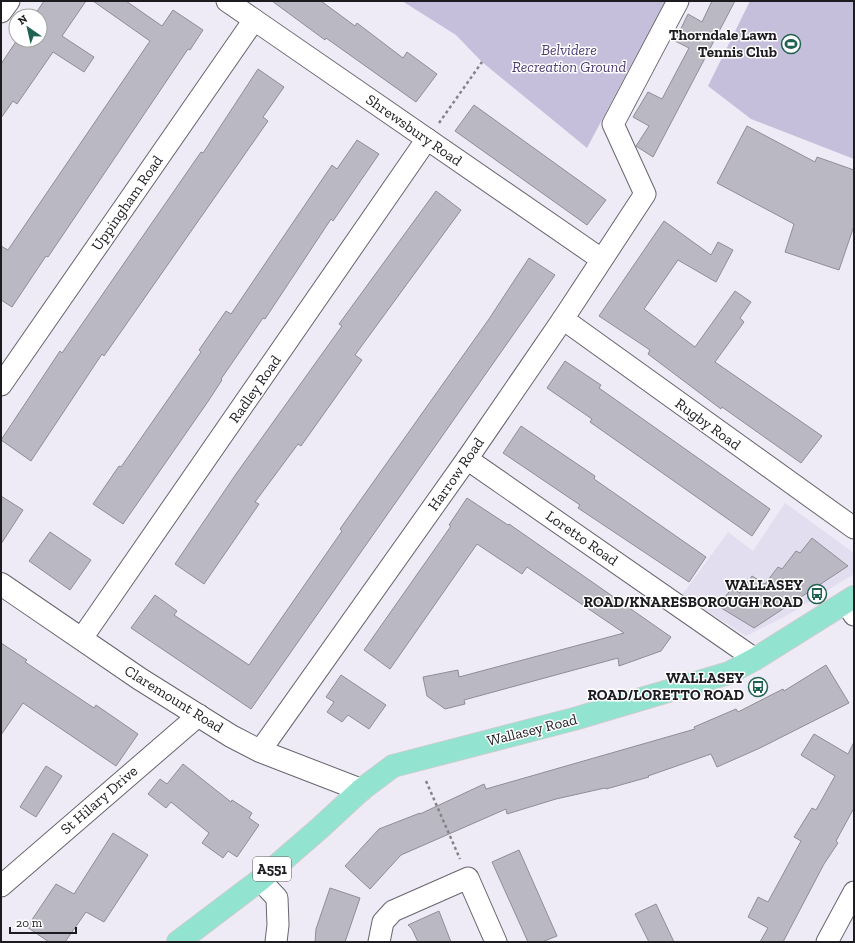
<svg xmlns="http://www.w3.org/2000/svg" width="855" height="943" viewBox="0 0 855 943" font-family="'Zilla Slab',serif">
<rect width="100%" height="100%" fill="#eeebf6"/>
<!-- built -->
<polygon fill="#e2def0" points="785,503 854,553 854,574 786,616 746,636 682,595 728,532 753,551"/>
<!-- green -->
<g fill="#c5bfdc">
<polygon points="402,1 665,1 587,148 482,62 456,35"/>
<polygon points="750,1 854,1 854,159 751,119 708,86"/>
</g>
<!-- building -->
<g fill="#bab8c2" stroke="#8f8d96">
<polygon points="44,1 86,1 62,36 94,57 84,72 53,52 17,104 13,101 1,118 1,64 17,40 40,40 40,16 34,16"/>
<polygon points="93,1 126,1 162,26 173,10 203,30 190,50 188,49 48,257 46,256 12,307 1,300 1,246 8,250 150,41"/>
<polygon points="272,1 321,1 355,26 357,23 403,58 407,52 437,74 416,102 326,38 325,40"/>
<polygon points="712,1 735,1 653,157 636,146 649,126 633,117 648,92 662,99 689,48 675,41 688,14 702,22"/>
<polygon points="258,69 284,87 263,117 268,121 104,356 102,354 31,461 1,440 60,351 62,353 201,152 203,153"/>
<polygon points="474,105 606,200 587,225 455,131"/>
<polygon points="747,126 815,162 817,157 854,170 854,226 839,270 785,252 794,224 717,183"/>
<polygon points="357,140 379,154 333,221 331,219 265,319 263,318 221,379 222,380 209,400 123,524 93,504 119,466 121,467 201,352 199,350 226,311 231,314 332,165 337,169"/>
<polygon points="436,191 461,210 355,355 362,360 301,446 298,444 255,502 259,504 204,584 175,564 236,474 342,326 339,324"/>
<polygon points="664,221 711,255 718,242 733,250 716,282 678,260 644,309 695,347 735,291 751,302 740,318 744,322 715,362 822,436 801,463 722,407 721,409 648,354 650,350 599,316"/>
<polygon points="529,258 555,275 251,709 131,628 155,595 177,611 174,615 249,665 342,531 340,529 489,319"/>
<polygon points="565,361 601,385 599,388 770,509 752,536 590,422 592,419 547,388"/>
<polygon points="521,426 595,476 594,479 706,557 689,582 578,508 580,505 503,453"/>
<polygon points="1,496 23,510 1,544"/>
<polygon points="467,498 508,525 509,524 671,637 661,651 619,666 618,658 464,700 465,704 445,709 427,696 423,677 458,670 459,677 624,633 527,567 522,574 477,544 390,669 364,650 451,526 449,525"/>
<polygon points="50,532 91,560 70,590 29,561"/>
<polygon points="812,538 848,566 754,628 718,606 732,588 740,593 752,576 765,584 778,567 782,569 796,551 800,553"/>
<polygon points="1,643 27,660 25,662 94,708 96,705 138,734 116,766 23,703 1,735"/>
<polygon points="826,665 849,703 760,748 717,767 711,754 648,776 649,777 606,789 605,788 556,799 507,814 506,809 401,855 370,889 345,866 379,829 420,813 420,814 484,784 486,789 695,729 694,727 736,709 738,712 783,689 784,691"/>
<polygon points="341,675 386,705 369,729 348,715 342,722 327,712 334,702 326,697"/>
<polygon points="814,734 848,754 854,742 854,808 836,841 838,843 824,864 783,942 760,942 768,928 748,917 758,897 768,902 801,841 794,837 812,808 816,810 835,776 801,755"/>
<polygon points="183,764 231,802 232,800 252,813 249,818 259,825 237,857 228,851 223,858 202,843 209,833 171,802 166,808 148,794 160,779 167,784"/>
<polygon points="46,766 62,776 36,817 20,807"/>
<polygon points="113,833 148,855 104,922 86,912 65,942 49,942 27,927 56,884 74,894"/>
<polygon points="519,850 557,936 542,942 528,942 492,862"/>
<polygon points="330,888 360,898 345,942 315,942 316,929"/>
<polygon points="656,904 674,942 649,942 635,914"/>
<polygon points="439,911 451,942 418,942 412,929 408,925"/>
</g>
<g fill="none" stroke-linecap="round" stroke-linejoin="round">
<!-- street casing -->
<g stroke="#67656e" stroke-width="23">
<g id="street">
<polyline points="227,1 601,259"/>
<polyline points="1,12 9,1"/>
<polyline points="563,319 854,528"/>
<polyline points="1,385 254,20"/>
<polyline points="467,459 755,659"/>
<polyline points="846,603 854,615"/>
<polyline points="82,638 427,139"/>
<polyline points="260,751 467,459 563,319 645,194 613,124 678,1"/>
<polyline points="260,880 277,898 278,925 276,942"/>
<polyline points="1,886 199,715"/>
<polyline points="379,942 383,922 393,911 468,878 496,942"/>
<polyline points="827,942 854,892"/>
</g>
</g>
<!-- secondary casing -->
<g stroke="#67656e" stroke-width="24">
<polyline id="secondary" points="1,584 140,679 231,736 260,751 361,790"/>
</g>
<!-- primary casing -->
<g stroke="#cdcdce" stroke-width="24">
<polyline id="primary" points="178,942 260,880 320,828 361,790 393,766 574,719 729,673 755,659 854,597"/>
</g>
<!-- path -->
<g stroke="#848289" stroke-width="2.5" stroke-dasharray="3 3" stroke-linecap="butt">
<polyline points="439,123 482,62"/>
<polyline points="426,781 460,859"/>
</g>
<!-- street -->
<use href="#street" stroke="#fff" stroke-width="21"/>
<!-- secondary -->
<use href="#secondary" stroke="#fff" stroke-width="22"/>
<!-- primary -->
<use href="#primary" stroke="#92e3cf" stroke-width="22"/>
</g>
<!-- icons -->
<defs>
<g id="stadium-ring" transform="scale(1)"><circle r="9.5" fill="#fff" stroke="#206251" stroke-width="1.5"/><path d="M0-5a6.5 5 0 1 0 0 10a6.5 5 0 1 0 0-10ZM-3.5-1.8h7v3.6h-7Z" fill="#206251"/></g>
<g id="bus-ring" transform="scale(1)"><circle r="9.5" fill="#fff" stroke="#206251" stroke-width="1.5"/><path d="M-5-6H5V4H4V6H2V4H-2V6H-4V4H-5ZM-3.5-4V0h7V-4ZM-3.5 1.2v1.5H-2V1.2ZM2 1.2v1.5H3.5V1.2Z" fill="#206251"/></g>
</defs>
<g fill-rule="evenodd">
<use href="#stadium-ring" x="791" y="44"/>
<use href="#bus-ring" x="817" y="594"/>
<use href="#bus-ring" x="758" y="687"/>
</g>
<g text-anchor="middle" stroke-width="3" stroke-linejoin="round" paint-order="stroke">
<!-- shield labels -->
<rect fill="#fff" stroke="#605f62" stroke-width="1" x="253" y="857" width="38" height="24" rx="3"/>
<g font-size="14" font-weight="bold" fill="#1c1b1f">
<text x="272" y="874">A551</text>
</g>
<!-- poi labels -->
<g font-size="15" font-weight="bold" fill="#1c1b1f" stroke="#fff" text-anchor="end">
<text x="777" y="40">Thorndale Lawn<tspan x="777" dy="17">Tennis Club</tspan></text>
<text x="803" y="590">WALLASEY<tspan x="803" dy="17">ROAD/KNARESBOROUGH ROAD</tspan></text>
<text x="744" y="683">WALLASEY<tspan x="744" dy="17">ROAD/LORETTO ROAD</tspan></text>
</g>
<!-- park labels -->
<g font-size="15" font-style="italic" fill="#4d3c75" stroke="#fff">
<text x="569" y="55">Belvidere<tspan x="569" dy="17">Recreation Ground</tspan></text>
</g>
<!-- street labels -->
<g font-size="15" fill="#1c1b1f" stroke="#fff">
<text transform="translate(414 130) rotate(35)" y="5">Shrewsbury Road</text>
<text transform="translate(127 203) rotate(-55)" y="5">Uppingham Road</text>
<text transform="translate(255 389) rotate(-55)" y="5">Radley Road</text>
<text transform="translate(708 424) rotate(36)" y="5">Rugby Road</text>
<text transform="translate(456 474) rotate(-55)" y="5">Harrow Road</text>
<text transform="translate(582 538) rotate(35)" y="5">Loretto Road</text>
<text transform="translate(174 699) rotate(32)" y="5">Claremount Road</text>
<text transform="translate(532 730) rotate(-14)" y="5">Wallasey Road</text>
<text transform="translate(99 800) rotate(-41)" y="5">St Hilary Drive</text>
</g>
</g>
<!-- border -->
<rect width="855" height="943" fill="none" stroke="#1c1b1f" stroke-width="4"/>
<!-- north arrow -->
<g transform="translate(28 28) rotate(326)"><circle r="19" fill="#ffffff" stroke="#a4a4a5"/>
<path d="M0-3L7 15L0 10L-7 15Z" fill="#206251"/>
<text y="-6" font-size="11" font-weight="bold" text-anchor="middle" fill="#1c1b1f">N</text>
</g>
<!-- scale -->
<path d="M10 927v6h66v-6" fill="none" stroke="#1c1b1f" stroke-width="2"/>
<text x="16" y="927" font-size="12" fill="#1c1b1f" stroke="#ffffff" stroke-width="3" paint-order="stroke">20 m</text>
</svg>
